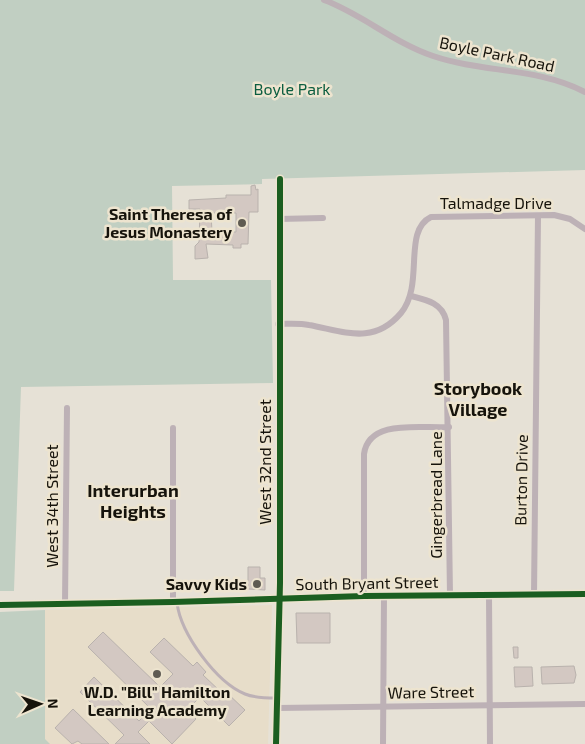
<svg xmlns="http://www.w3.org/2000/svg" width="585" height="744" viewBox="0 0 585 744" font-family="'Exo 2',sans-serif">
<rect width="100%" height="100%" fill="#e6e1d6"/>
<!-- built -->
<polygon fill="#e7ddc9" points="272,605 268,744 41,744 45,739 45,610"/>
<!-- green -->
<g fill="#c1cfc2">
<polygon points="0,0 585,0 585,170 262,179 262,184 172,186 173,280 271,280 273,383 21,387 14,591 0,591"/>
<polygon points="45,610 45,739 50,744 0,744 0,612"/>
</g>
<!-- building -->
<g fill="#d3c8c2" stroke="#b9b2ad" fill-rule="evenodd">
<path d="M255 185 256 190 258 189V212H249L248 244H241V248H233V245L206 244 208 258 195 259V246L199 242 200 209H189V200L226 198V195H251V186ZM211 213H236V232H212Z"/>
<polygon points="248,567 260,567 260,578 265,578 265,590 248,589"/>
<polygon points="296,613 330,613 330,643 297,643"/>
<polygon points="103,632 160,687 173,674 150,652 164,638 193,666 197,662 206,672 203,675 222,693 225,691 245,710 229,726 200,697 187,710 196,719 172,744 149,721 138,732 150,744 115,744 124,735 80,692 94,677 139,721 151,709 88,647"/>
<polygon points="513,647 518,647 518,658 514,658"/>
<polygon points="574,666 576,675 574,683 542,684 541,667"/>
<polygon points="514,667 532,667 533,686 515,687"/>
<polygon points="73,709 109,744 82,744 78,741 72,744 55,728"/>
</g>
<g fill="none" stroke-linecap="round" stroke-linejoin="round">
<!-- service -->
<path stroke="#bdb1b6" stroke-width="3" d="M177 603C181 634 216 682 245 694 255 698 266 698 276 698"/>
<!-- minor -->
<g stroke="#bdb1b6" stroke-width="6">
<path d="M324 0C362 14 394 43 433 56 483 73 537 67 585 92"/>
<polyline points="279,219 323,218"/>
<path d="M411 296C427 300 442 303 446 320L450 595"/>
<path d="M278 324C289 324 299 323 309 325 343 331 373 346 401 313 425 284 402 231 431 217L554 215 570 219 585 229"/>
<polyline points="489,595 490,744"/>
<polyline points="534,595 538,216"/>
<path d="M364 596V454C369 418 422 429 449 427"/>
<polyline points="173,602 173,428"/>
<polyline points="65,604 67,408"/>
<polyline points="0,605 173,602 364,596 585,594"/>
<polyline points="277,708 585,704"/>
<polyline points="276,744 280,583 280,179"/>
<polyline points="383,744 384,596"/>
</g>
<!-- cycleway casing -->
<g stroke="#ede4cf" stroke-width="9">
<g id="cycleway">
<polyline points="0,605 173,602 364,596 585,594"/>
<polyline points="276,744 280,583 280,179"/>
</g>
</g>
<!-- cycleway -->
<use href="#cycleway" stroke="#1b5e20" stroke-width="6"/>
</g>
<!-- markers -->
<g fill="#5f5b52" stroke="#ede4cf" stroke-width="2">
<circle cx="242" cy="223" r="5"/>
<circle cx="257" cy="584" r="5"/>
<circle cx="157" cy="674" r="5"/>
</g>
<g text-anchor="middle" stroke-width="5" stroke-linejoin="round" paint-order="stroke">
<!-- street labels -->
<g font-size="16" fill="#16130b" stroke="#ede4cf">
<text transform="translate(497 54) rotate(12)" y="6">Boyle Park Road</text>
<text x="496" y="209">Talmadge Drive</text>
<text transform="translate(265 462) rotate(-90)" y="6">West 32nd Street</text>
<text transform="translate(521 480) rotate(-89)" y="6">Burton Drive</text>
<text transform="translate(436 495) rotate(-90)" y="6">Gingerbread Lane</text>
<text transform="translate(52 506) rotate(-90)" y="6">West 34th Street</text>
<text transform="translate(367 583) rotate(-1)" y="6">South Bryant Street</text>
<text transform="translate(431 692) rotate(-1)" y="6">Ware Street</text>
</g>
<!-- park labels -->
<g font-size="16" fill="#0b5d3f" stroke="#ede4cf">
<text x="292" y="95">Boyle Park</text>
</g>
<!-- poi labels -->
<g font-size="16" font-weight="bold" fill="#16130b" stroke="#ede4cf" text-anchor="end">
<text x="232" y="220">Saint Theresa of<tspan x="232" dy="18">Jesus Monastery</tspan></text>
<text x="247" y="590">Savvy Kids</text>
<text x="157" y="698" text-anchor="middle">W.D. "Bill" Hamilton<tspan x="157" dy="18">Learning Academy</tspan></text>
</g>
<!-- neighbourhood labels -->
<g font-size="18" font-weight="bold" fill="#16130b" stroke="#ede4cf">
<text x="478" y="395">Storybook<tspan x="478" dy="21">Village</tspan></text>
<text x="133" y="497">Interurban<tspan x="133" dy="21">Heights</tspan></text>
</g>
</g>
<!-- north arrow -->
<g transform="translate(40 704) rotate(88)" stroke="#ede4cf" stroke-width="4" paint-order="stroke">
<path d="M0-4L9 19L0 12L-9 19Z" fill="#16130b"/>
<text y="-8" font-size="14" font-weight="bold" text-anchor="middle" fill="#16130b">N</text>
</g>
</svg>
